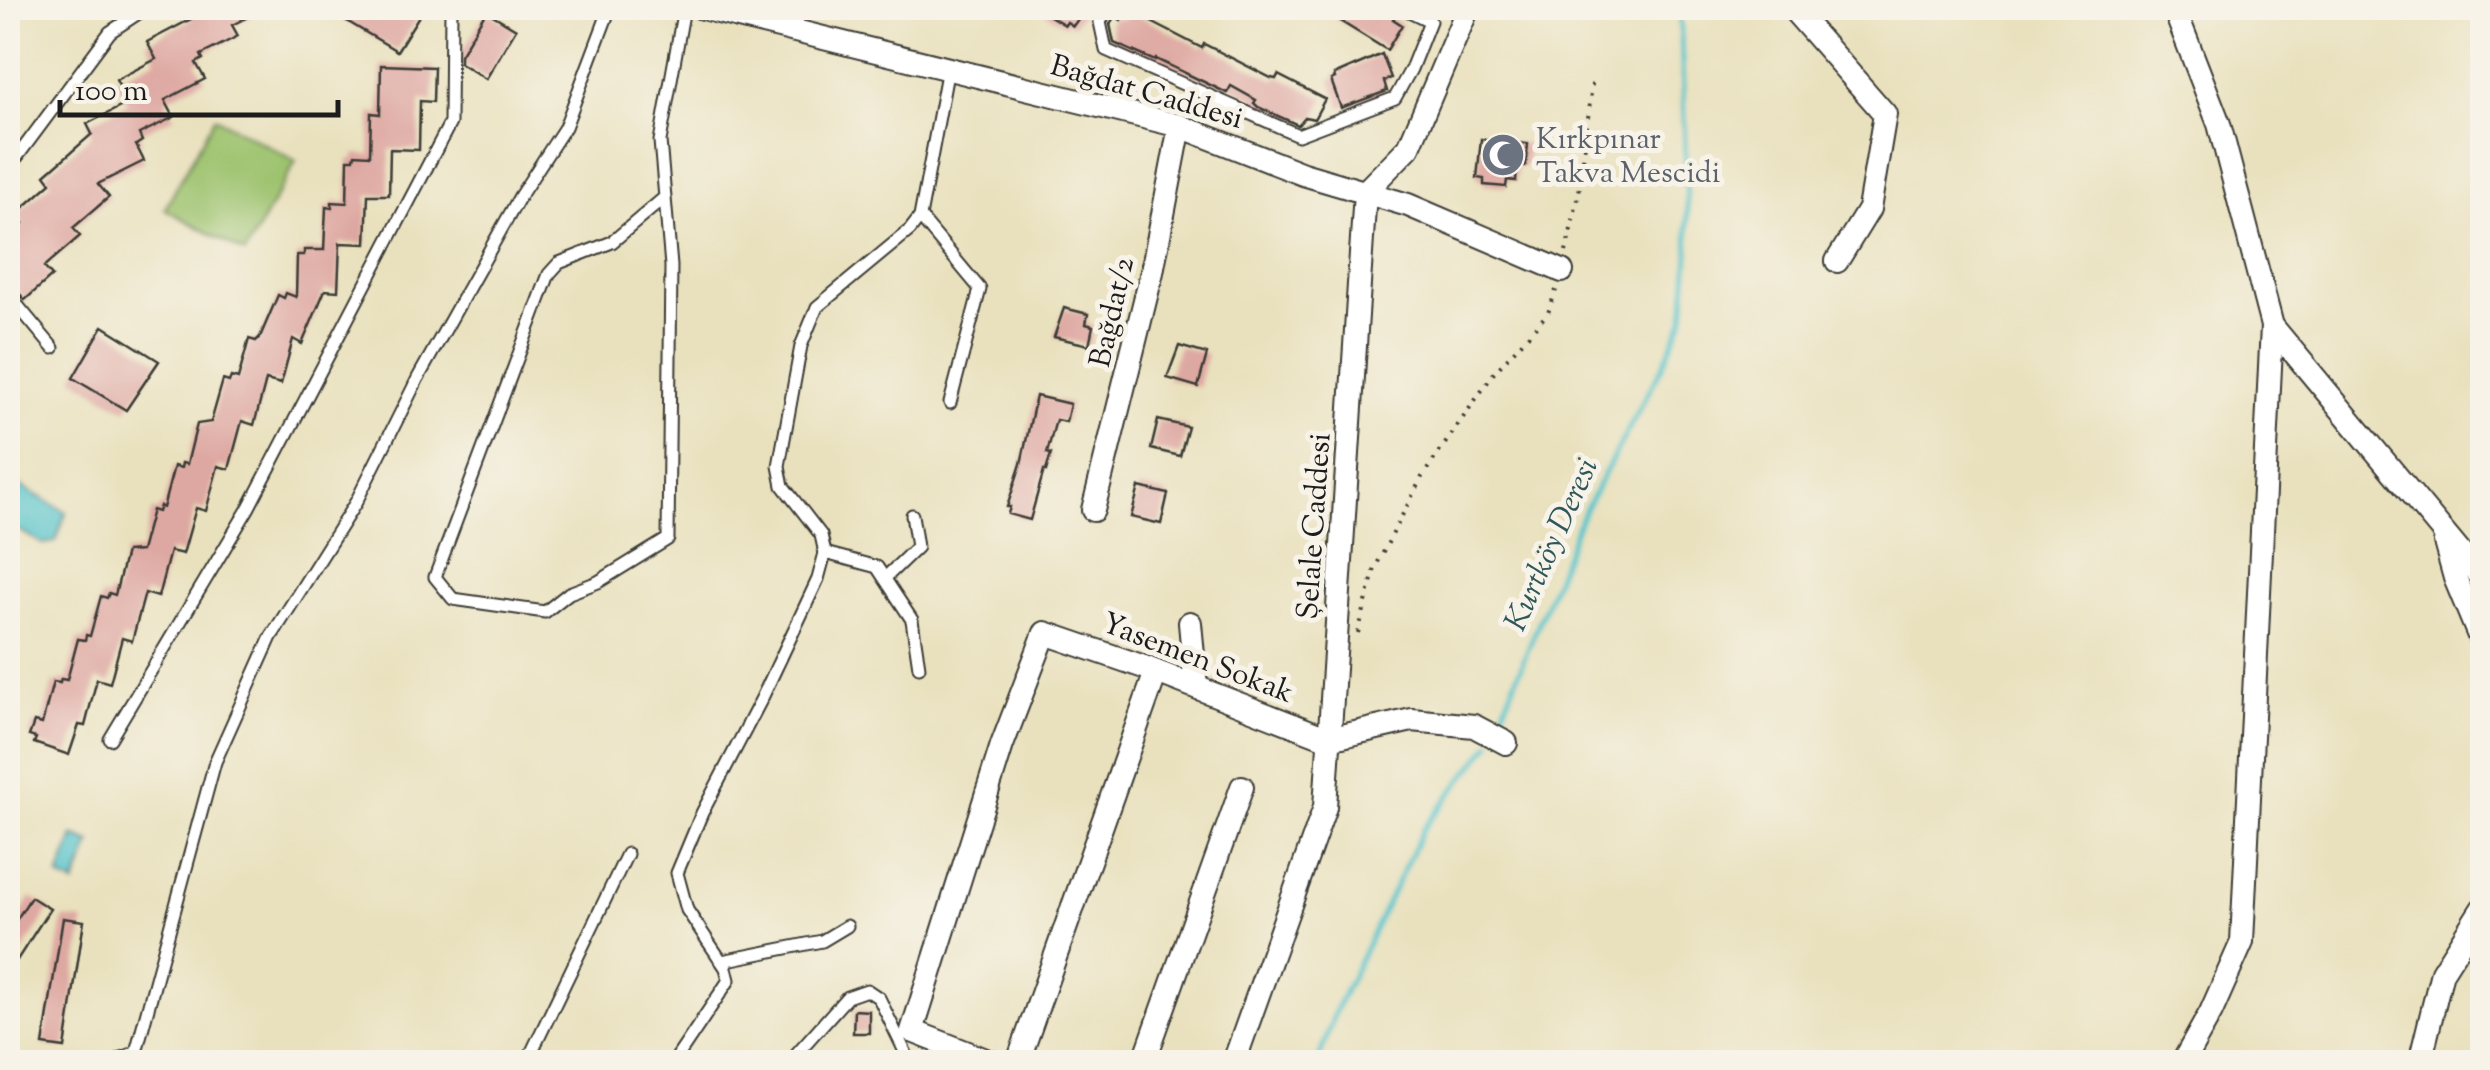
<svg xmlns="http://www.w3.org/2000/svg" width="2490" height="1070" viewBox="0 0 2490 1070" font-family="'Sorts Mill Goudy',serif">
<rect width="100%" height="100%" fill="#f7f3e8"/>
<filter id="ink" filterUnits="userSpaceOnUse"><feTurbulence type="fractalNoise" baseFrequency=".01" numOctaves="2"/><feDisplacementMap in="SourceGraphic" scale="20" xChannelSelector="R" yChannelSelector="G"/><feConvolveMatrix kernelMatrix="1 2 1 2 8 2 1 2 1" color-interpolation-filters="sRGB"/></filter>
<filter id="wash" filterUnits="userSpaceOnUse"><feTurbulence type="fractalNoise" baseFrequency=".0048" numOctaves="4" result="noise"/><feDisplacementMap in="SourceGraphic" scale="40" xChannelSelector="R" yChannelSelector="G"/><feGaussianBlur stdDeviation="2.25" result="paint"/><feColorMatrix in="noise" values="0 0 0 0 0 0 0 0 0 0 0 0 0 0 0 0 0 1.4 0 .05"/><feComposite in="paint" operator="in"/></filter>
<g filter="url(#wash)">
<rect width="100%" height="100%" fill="#e9e1be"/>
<!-- green -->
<polygon fill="#9dc36e" stroke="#5c7045" stroke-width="2.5" points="215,117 296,161 245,253 165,209"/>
<!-- water -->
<g fill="#56c4cb" stroke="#397074" stroke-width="2.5">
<polygon points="15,483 66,512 56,542 43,544 8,524 8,490"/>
<polygon points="74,836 91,843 75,884 59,877"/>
</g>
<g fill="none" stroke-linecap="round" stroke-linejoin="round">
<!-- stream -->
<g stroke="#56c4cb" stroke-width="5">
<polyline points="1495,732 1580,519 1662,367 1684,317 1689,255 1680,8"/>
<polyline points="1318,1062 1336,1009 1423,829 1491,743"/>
</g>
</g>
<g id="blocks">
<!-- building -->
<g fill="#dea8a2">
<polygon points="185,8 266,8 232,25 238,36 201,55 203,59 196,63 205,79 165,100 174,117 139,134 142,141 136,145 144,161 98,184 109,197 73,228 80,236 44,267 52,276 25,300 14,287 8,285 8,237 23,223 16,214 51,183 45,175 92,134 87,124 128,103 116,80 156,59 147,42 191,19"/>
<polygon points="325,8 424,8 397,51"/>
<polygon points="1037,8 1086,8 1073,26 1067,22 1065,25"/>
<polygon points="1341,8 1394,8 1396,14 1393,19 1402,25 1387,50 1335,18"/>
<polygon points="486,11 516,29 486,79 460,63 460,55"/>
<polygon points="1132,12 1202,48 1204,44 1271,78 1276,79 1278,75 1325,99 1314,119 1305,117 1298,125 1258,107 1254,103 1256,100 1231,86 1227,93 1156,59 1155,61 1114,43 1110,24 1115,16 1121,20 1125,13 1129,15"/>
<polygon points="1382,54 1391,78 1384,81 1387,91 1341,108 1331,80 1335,78 1334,75"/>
<polygon points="381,65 434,67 433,102 420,101 419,150 390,149 389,195 368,195 366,244 340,243 338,291 325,290 302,344 293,339 281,384 266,380 254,425 242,421 229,469 218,466 206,511 196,508 183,554 170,551 158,597 145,593 132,641 122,638 110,683 97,679 85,726 79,725 69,755 34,743 36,738 29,736 34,722 42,724 53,682 60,683 61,679 67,680 78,639 85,640 86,635 90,636 101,596 107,598 109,593 115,595 126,552 141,551 152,510 158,512 160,506 163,508 174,466 181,468 182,463 187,464 197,424 211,422 223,380 229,382 231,377 238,379 249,339 256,341 260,337 278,295 284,298 286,293 296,297 297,255 304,255 304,250 324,250 326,207 332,208 332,202 347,203 348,159 354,159 355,154 370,155 371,113 380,114"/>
<polygon points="1481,139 1528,144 1526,166 1517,166 1516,181 1507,180 1506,187 1484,185 1484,179 1477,178"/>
<polygon points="1064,308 1088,314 1086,324 1093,326 1089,345 1054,337"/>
<polygon points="103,326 159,361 126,410 73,378"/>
<polygon points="1179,346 1207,354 1198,387 1167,378"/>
<polygon points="1036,396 1070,404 1066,422 1056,420 1047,453 1051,454 1046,471 1044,470 1030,520 1008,514 1010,507 1007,507 1021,464"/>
<polygon points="1158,420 1188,427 1180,456 1151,449"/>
<polygon points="1139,487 1168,494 1161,524 1131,517"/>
<polygon points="31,897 50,909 8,974 8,933"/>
<polygon points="63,918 84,921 65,1048 43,1045"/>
<polygon points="854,1010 869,1011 869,1033 853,1033"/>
</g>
</g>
</g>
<g filter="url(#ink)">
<use href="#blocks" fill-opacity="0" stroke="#3b3a34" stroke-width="2.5"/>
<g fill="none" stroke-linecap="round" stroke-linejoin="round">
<!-- service casing -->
<g stroke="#3b3a34" stroke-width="15">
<g id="service">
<polyline points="1108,8 1100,22 1106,50 1298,135 1395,98 1411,69 1430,21 1403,8"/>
<polyline points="8,169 110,32 146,8"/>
<polyline points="664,198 612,242 559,263 549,274 435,577 453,599 545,612 569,593 598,582 668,539 671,266 660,141 684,8"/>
<polyline points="920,217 980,289 950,403"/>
<polyline points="8,294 53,348"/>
<polyline points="825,553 877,567 912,620 919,667"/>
<polyline points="885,578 917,547 912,515"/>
<polyline points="110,739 248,509 450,123 451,8"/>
<polyline points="722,961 822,941 847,926"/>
<polyline points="113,1062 136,1052 215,762 271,637 356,502 418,378 520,196 565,127 610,8"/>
<polyline points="527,1062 627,854"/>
<polyline points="674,1062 729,980 726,968 687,910 677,873 702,813 762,698 818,579 825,553 821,535 783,486 779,466 801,346 817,307 910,230 920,217 948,68"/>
<polyline points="789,1062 847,997 867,990 879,998 910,1062"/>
</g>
</g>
<!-- minor casing -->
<g stroke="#3b3a34" stroke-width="26">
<g id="minor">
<polyline points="702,8 1180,126 1303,174 1408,205 1562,271"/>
<polyline points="1792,8 1885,114 1869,209 1837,261"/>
<polyline points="2174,8 2219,124 2272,326 2482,579"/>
<polyline points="1093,510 1152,272 1180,126"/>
<polyline points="2445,542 2455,578 2482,643"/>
<polyline points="1190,623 1196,687"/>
<polyline points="991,1062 912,1031 1002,745 1045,633 1144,667 1329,739 1412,720 1474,726 1506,743"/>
<polyline points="1018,1062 1156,672"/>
<polyline points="1144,1062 1242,787"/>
<polyline points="1234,1062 1325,807 1365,192 1409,147 1468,8"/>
<polyline points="2183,1062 2211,1012 2242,942 2272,326"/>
<polyline points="2420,1062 2442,972 2482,909"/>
</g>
</g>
<!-- path -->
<g stroke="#3b3a34" stroke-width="4" stroke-dasharray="2.5 8" stroke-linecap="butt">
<polyline points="1566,252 1579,193 1593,76"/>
<polyline points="1358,633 1375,568 1422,477 1494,373 1548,313 1556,290"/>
</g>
<!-- service -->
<use href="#service" stroke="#fff" stroke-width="11"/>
<!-- minor -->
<use href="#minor" stroke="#fff" stroke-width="22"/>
</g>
</g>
<!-- icons -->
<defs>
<g id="mosque-disc" transform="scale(2.25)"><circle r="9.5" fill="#6b7280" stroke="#f7f3e8"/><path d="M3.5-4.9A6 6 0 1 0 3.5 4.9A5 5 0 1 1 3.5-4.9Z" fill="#fff"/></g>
</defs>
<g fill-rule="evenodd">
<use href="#mosque-disc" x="1503" y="155"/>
</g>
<g text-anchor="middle" stroke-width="10" stroke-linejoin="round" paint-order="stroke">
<!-- street labels -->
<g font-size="30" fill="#1c1c1c" stroke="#f7f3e8">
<text transform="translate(1147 91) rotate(16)" y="10">Bağdat Caddesi</text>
<text transform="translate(1111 312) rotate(-77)" y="10">Bağdat/2</text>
<text transform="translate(1313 526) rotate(-86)" y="10">Şelale Caddesi</text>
<text transform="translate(1198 657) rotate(21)" y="10">Yasemen Sokak</text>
</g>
<!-- worship labels -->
<g font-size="30" fill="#5b616d" stroke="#f7f3e8" text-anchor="start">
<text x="1536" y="148">Kırkpınar<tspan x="1536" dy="34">Takva Mescidi</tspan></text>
</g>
<!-- water labels -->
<g font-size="32" font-style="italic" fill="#305759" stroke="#f7f3e8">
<text transform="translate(1550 544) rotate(-66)" y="11">Kurtköy Deresi</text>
</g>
</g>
<!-- margin -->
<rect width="2490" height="1070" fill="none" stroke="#f7f3e8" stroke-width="40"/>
<!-- scale -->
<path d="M60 100v15h278v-15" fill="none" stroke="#1c1c1c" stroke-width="5"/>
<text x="75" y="100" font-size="30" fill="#1c1c1c" stroke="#f7f3e8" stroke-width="8" paint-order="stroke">100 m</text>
</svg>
